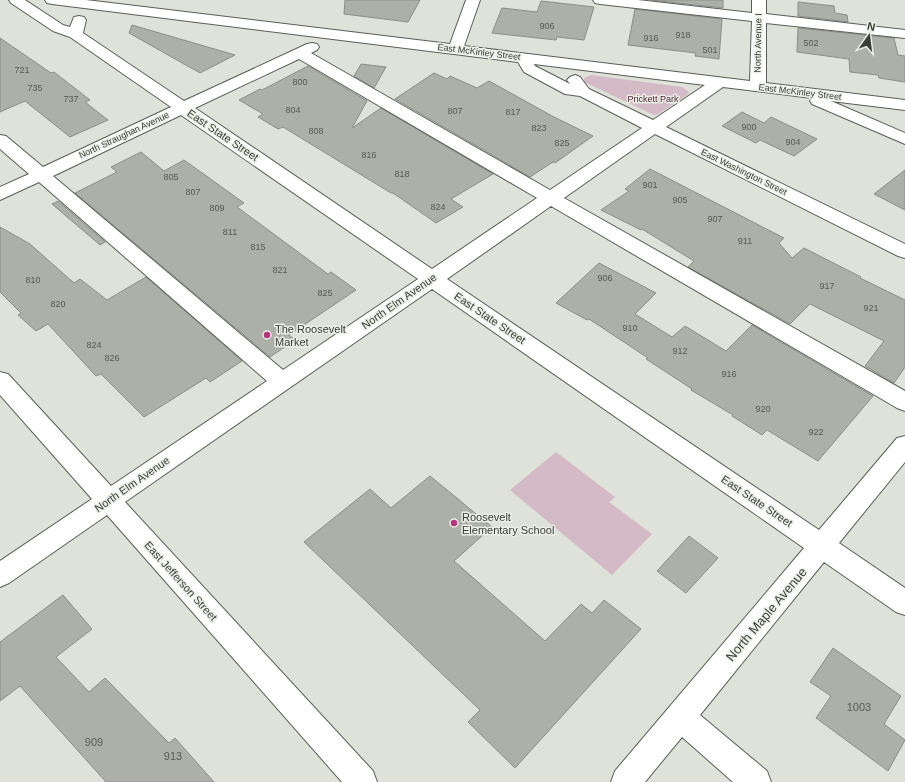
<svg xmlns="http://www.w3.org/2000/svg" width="905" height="782" viewBox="0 0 905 782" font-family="Helvetica,sans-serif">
<rect width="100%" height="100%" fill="#dee2d9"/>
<!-- green -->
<g fill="#d4bac6">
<polygon points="591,75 682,87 689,92 687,95 658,114 654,115 584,82 584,78"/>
<polygon points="556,452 615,497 609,502 652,534 612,575 510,490"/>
</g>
<!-- building -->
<g fill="#acb0a8" stroke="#8a8e86">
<polygon points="345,0 420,0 408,22 344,14"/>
<polygon points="651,0 723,0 723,8"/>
<polygon points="541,1 594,7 584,40 557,37 556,40 492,33 502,8 537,12"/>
<polygon points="798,2 834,6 835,13 847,15 848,22 798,16"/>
<polygon points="635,9 722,19 719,59 695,56 696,53 628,45"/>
<polygon points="132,25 235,55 200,73 129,33"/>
<polygon points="798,28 894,38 898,55 905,56 905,82 879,78 878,75 850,72 849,59 797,52"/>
<polygon points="0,38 51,73 54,72 90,100 85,102 108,120 70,137 25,101 0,112"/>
<polygon points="361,64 386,67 374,88 354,76"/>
<polygon points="308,66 367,101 352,128 381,108 493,174 451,199 463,207 436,223 393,193 391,193 283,127 278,129 258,117 263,114 239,100 260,89 262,90"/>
<polygon points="434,73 447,79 450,76 477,88 489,81 554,117 593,136 555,163 553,162 530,177 395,99"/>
<polygon points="742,112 764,123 771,117 817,139 794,156 760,140 756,143 722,126"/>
<polygon points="141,152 164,171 184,160 244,203 237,207 328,274 331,272 356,290 289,335 295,340 270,357 75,193 117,172 111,167"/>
<polygon points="650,169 784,238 779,243 792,258 804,248 861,277 860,278 905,300 905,367 894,383 865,366 884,341 810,304 790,324 688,267 694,261 642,229 641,230 601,210 629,191 625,189"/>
<polygon points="905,170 905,210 874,194"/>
<polygon points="58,201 105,242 100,245 52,204"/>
<polygon points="0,227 30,244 74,283 80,279 107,300 146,277 242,361 210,382 206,378 144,417 101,374 96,376 48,324 36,331 18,315 21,313 0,292"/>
<polygon points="599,263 656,293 635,314 672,337 685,326 726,351 752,325 873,396 818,461 767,430 762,435 732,416 733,415 691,390 692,389 646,359 648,358 589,319 587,320 556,303"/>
<polygon points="430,476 492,527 454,561 545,641 581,604 592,613 604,600 641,629 515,768 468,722 480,710 304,542 370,489 391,508"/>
<polygon points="689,536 718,558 686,593 657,571"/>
<polygon points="63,595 92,629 56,657 89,692 105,678 169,743 175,738 214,782 106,782 20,686 0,701 0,642"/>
<polygon points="833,648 901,696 884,724 905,740 888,771 816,718 831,696 810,682"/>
</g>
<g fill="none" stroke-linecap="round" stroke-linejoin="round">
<!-- minor casing -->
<g stroke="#5a5e57" stroke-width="2">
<path id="minor" d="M9 0H25L63 25 70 27 74 17 79 16 84 17 86 20 83 33 184 101 307 44 312 43 317 44 319 47 317 50 311 53 550 190 642 128 580 96 565 94 524 72 518 62 52 4 47 3 45 0H86L450 44 466 0H480L464 46 750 81 752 21 600 4 595 3 593 0H638L752 13V0H766V14L905 30V38L766 23V83L905 100V110L831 101 905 133V144L812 104 810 101 812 98 723 87 666 127 905 244V258L898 256 655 134 564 198 905 391V411L897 408 551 206 447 279 819 530 897 438 905 436V462L839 543 905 588V615L896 612 824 562 700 715 767 771 771 782H733L682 737 645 782H611L615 771 804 548 432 289 125 502 373 771 377 782H342L107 515 9 583 0 587V561L92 499 0 395V372L8 374 111 486 267 381 39 182 0 200V187L29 174 0 149V135L6 136 43 167 171 107 70 37 53 31 11 3ZM299 59 537 198 432 269 195 108ZM534 64 705 85 653 120 589 89 580 77 575 75 570 77 567 80 570 84 535 66ZM181 115 418 279 283 370 53 176Z"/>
</g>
<!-- minor -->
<use href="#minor" fill="#fff" fill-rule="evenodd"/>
</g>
<!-- markers -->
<g fill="#b63580" stroke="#ebefe6" stroke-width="1.5">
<circle cx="267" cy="335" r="4"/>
<circle cx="454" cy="523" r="4"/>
</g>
<g text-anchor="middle" stroke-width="3" stroke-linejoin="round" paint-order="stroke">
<!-- number labels -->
<g font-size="9" fill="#575a55">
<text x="547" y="29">906</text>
<text x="683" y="38">918</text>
<text x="651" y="41">916</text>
<text x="811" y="46">502</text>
<text x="710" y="53">501</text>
<text x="22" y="73">721</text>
<text x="300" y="85">800</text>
<text x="35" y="91">735</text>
<text x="71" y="102">737</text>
<text x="293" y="113">804</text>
<text x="455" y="114">807</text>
<text x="513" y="115">817</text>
<text x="749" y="130">900</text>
<text x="539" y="131">823</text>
<text x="316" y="134">808</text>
<text x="793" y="145">904</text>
<text x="562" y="146">825</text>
<text x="369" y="158">816</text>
<text x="402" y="177">818</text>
<text x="171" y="180">805</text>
<text x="650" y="188">901</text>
<text x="193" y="195">807</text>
<text x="680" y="203">905</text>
<text x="438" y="210">824</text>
<text x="217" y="211">809</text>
<text x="715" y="222">907</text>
<text x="230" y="235">811</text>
<text x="745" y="244">911</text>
<text x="258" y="250">815</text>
<text x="280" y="273">821</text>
<text x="605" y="281">906</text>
<text x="33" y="283">810</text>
<text x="827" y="289">917</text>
<text x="325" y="296">825</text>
<text x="58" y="307">820</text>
<text x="871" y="311">921</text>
<text x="630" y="331">910</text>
<text x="94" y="348">824</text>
<text x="680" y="354">912</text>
<text x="112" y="361">826</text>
<text x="729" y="377">916</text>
<text x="763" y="412">920</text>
<text x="816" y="435">922</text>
</g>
<!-- far-street labels -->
<g font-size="9" fill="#3b3d39" stroke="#ebefe6">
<text transform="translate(758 43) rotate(-89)" y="3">North Avenue I</text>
<text transform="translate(479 52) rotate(7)" y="3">East McKinley Street</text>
<text transform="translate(800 92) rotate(7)" y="3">East McKinley Street</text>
<text transform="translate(124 135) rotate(-25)" y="3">North Straughan Avenue</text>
<text transform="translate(744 172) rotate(26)" y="3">East Washington Street</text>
</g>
<!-- far-park labels -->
<g font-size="9" fill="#4a1e36" stroke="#ebefe6">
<text x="653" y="102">Prickett Park</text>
</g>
<!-- street labels -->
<g font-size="11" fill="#3b3d39" stroke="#ebefe6">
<text transform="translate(223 135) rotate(34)" y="4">East State Street</text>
<text transform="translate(399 301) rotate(-35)" y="4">North Elm Avenue</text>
<text transform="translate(490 318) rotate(34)" y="4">East State Street</text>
<text transform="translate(132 484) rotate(-35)" y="4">North Elm Avenue</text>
<text transform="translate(757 501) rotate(34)" y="4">East State Street</text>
<text transform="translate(181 581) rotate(48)" y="4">East Jefferson Street</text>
</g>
<!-- poi labels -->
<g font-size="11" fill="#3b3d39" stroke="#ebefe6" text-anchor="start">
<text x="275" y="333">The Roosevelt<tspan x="275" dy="13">Market</tspan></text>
<text x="462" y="521">Roosevelt<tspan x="462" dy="13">Elementary School</tspan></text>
</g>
<!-- near-number labels -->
<g font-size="11" fill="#575a55">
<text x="859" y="711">1003</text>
<text x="94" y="746">909</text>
<text x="173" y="760">913</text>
</g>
<!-- near-street labels -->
<g font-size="13" fill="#3b3d39" stroke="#ebefe6">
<text transform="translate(766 614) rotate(-50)" y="5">North Maple Avenue</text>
</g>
</g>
<!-- north arrow -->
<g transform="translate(869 36) rotate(14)" stroke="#ebefe6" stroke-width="3" paint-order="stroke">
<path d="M0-3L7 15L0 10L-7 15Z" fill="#3b3d39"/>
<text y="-6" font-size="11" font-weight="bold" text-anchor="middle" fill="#3b3d39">N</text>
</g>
</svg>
